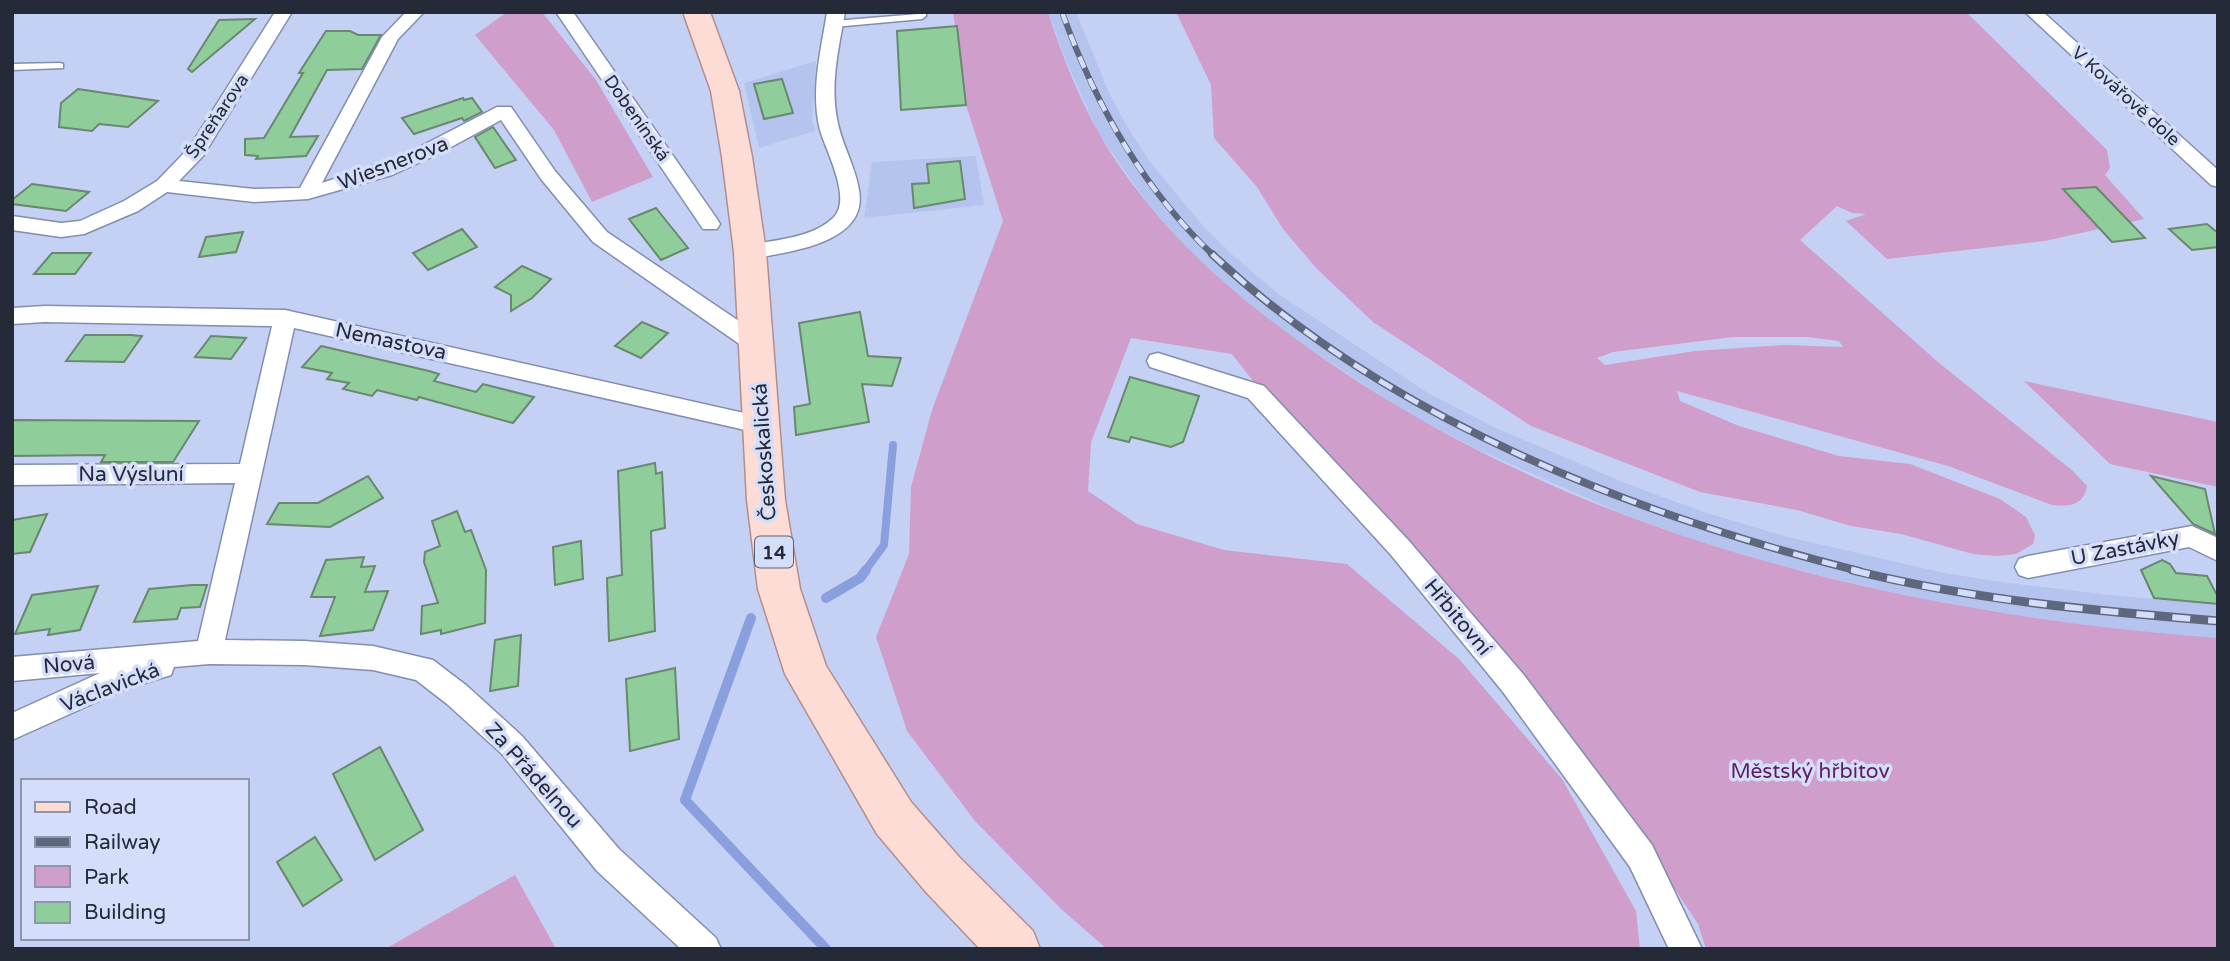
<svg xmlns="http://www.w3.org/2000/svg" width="2230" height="961" viewBox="0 0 2230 961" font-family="'Varela Round',sans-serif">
<rect width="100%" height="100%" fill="#c4d1f5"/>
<!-- built -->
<g fill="#b5c4ee">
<polygon points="1048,12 1076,12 1110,95 1128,128 1150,162 1204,227 1237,259 1280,295 1428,393 1496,428 1635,487 1707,513 1788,537 1944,573 2008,583 2119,596 2218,604 2218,638 2136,632 1951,606 1787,568 1701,542 1625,515 1481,451 1409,414 1302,344 1255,310 1210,272 1177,238 1148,204 1099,134 1067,63"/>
<polygon points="816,61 812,120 815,131 759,148 744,83"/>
<polygon points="976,156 984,205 864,218 872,162"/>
</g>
<!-- green -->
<g fill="#d09ecb" fill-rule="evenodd">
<polygon points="507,12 542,12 596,80 653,177 592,202 554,130 475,35"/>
<path d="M953 12H1048C1066 68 1089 123 1123 171 1179 251 1253 311 1333 365 1594 542 1908 614 2218 638V949H1706L1698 924 1617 802 1540 695 1286 424 1232 354 1131 338 1091 442 1088 491 1137 524 1224 550 1347 564 1459 659 1562 779 1636 911 1640 949H1107L1060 908 975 821 907 731 876 637 909 554 911 487 932 410 1003 221 966 105Z"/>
<path d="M1176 12H1966L2107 150 2110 168 2105 175 2144 219 2045 241 1887 259 1846 221 1866 214 1852 213 1837 206 1800 240 1938 362 2073 471 2087 486C2084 505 2070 507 2052 505L1948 466 1677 391 1680 401 1739 426 1839 456 1910 464 2000 499 2026 517 2035 535 2033 544 2016 554 1997 556 1973 554 1901 534 1851 526 1797 510 1700 492 1531 426 1373 322 1317 269 1283 229 1257 187 1214 138 1211 85ZM1733 337H1808L1839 341 1843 347 1785 345 1695 351 1605 365 1597 358 1613 352Z"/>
<polygon points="2024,381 2218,422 2218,487 2110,464"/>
<polygon points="515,875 556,949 385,949 399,941"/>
</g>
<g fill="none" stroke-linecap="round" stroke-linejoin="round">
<!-- stream-far1 -->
<polyline stroke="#8a9fde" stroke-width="8" points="865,571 884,545 893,445"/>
<!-- stream -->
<g stroke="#8a9fde" stroke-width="10">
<polyline points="826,598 860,578 866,570"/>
<polyline points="751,618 685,800 826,949"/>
</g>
</g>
<!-- building -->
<g fill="#8fcd9a" stroke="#69886f" stroke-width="2">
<polygon points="255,19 192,72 188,69 219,20"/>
<polygon points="957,26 966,105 901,110 897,31"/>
<polygon points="326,31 350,31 358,35 381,35 362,69 327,70 290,137 318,136 306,156 256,159 258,156 245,155 245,139 264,138 303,73 299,73"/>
<polygon points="782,79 793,113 764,119 754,84"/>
<polygon points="78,89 158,101 128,127 99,124 92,131 59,127 61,103"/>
<polygon points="463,98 464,100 472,98 482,112 464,121 462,118 414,134 402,118"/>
<polygon points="493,127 516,160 495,168 475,137"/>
<polygon points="960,161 965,199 914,208 912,184 929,183 927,164"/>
<polygon points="32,184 89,192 66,211 12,204 12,200"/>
<polygon points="2096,187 2145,238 2112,242 2063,189"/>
<polygon points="656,208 688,248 661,260 629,219"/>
<polygon points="2207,224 2218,233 2218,247 2192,250 2169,229"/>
<polygon points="462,229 477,247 428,270 413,253"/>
<polygon points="243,232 236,252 199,257 206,237"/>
<polygon points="52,253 91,253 75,274 34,274"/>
<polygon points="522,266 551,279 532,298 511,311 511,295 495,287"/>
<polygon points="860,312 868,356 901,358 892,386 862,384 869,422 796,435 794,407 810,404 799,323"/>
<polygon points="642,322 668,333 641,358 615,346"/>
<polygon points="85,335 131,335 142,336 124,362 66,361"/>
<polygon points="211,336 246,338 231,359 195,357"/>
<polygon points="321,346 429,371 439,374 434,381 476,392 483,384 534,397 513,423 419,397 417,400 377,390 372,396 343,389 349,383 327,379 332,373 302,367"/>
<polygon points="1130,377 1199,396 1183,442 1171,447 1131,437 1129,442 1108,437"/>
<polygon points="12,420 199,421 173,462 101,462 105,455 12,456"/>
<polygon points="655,463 656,474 662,472 665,528 651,531 655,631 609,641 607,578 622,575 618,471"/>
<polygon points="368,476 383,498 330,527 267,524 279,503 318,503"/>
<polygon points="2151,476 2205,489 2215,534 2193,524"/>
<polygon points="457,511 465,532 471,530 486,570 485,623 441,634 441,630 421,634 422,606 438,603 424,562 425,552 440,546 432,521"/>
<polygon points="47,514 30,552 12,554 12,520"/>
<polygon points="581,541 583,579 555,585 553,547"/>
<polygon points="364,557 361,567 375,566 365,592 388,591 373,630 320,636 335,597 311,597 326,560"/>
<polygon points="2162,560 2170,564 2176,573 2207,576 2218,597 2218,604 2154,598 2141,570"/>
<polygon points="192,585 207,585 200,607 181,608 177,619 134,622 149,589"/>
<polygon points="98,586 80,630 48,635 50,629 15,634 32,595"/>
<polygon points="521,635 518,686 490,691 495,640"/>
<polygon points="675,668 679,739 630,751 626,679"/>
<polygon points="380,747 423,830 375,860 333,774"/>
<polygon points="315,837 342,880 303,906 277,862"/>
</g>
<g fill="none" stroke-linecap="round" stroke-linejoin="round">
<!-- lane casing -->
<g stroke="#828eaf" stroke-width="3">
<g id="lane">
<polygon points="918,12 926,12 926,16 922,19 834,27 830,24 834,21 918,14"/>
<polygon points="60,63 63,64 63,68 12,70 12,64"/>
</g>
</g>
<!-- street casing -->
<g stroke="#828eaf" stroke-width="3">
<g id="street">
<polygon points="275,12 292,12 203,156 179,181 254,189 300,188 382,37 406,12 424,12 398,39 322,183 402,156 497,107 511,107 555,171 607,232 764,338 767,344 764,350 756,352 748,350 593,242 541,179 501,120 440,153 392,175 308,199 254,202 167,192 138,211 84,234 61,237 12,230 12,216 61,223 80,221 124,201 157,181 189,148"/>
<polygon points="556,12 573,12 717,219 720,224 717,229 703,229"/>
<path d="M827 12H845C839 47 830 83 837 119 841 143 855 165 859 190 869 244 787 252 750 259L743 257 740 252 743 247C772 239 811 240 834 217 852 198 826 151 820 130 810 91 821 51 827 12Z"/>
<polygon points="2025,12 2043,12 2218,170 2218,187 2211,185"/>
<polygon points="45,306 285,310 771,419 775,425 771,431 763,434 294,328 225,640 304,641 373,646 433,660 467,686 522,736 619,849 716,938 721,949 681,949 597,871 502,754 447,704 416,680 373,670 304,665 209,664 174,667 171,675 123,690 12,740 12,713 100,673 12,681 12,657 198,641 235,483 12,485 12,465 240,464 272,326 45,322 12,324 12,308"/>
<polygon points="1158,353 1264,386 1409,541 1523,674 1652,845 1702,949 1669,949 1630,867 1503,692 1391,555 1248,398 1150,367 1147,361 1150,355"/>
<polygon points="2192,526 2218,538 2218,561 2189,547 2028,578 2019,575 2015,567 2019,559 2028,556"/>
</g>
</g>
<!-- primary casing -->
<g stroke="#b28e8c" stroke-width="3">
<polygon id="primary" points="683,12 710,12 739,91 752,157 766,252 785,500 800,589 826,666 911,802 960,858 1033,931 1040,949 980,949 926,892 877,834 785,674 758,589 747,500 734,252 722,157 711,91"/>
</g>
<!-- lane -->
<use href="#lane" fill="#fff" fill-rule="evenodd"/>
<!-- street -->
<use href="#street" fill="#fff" fill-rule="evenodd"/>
<!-- primary -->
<use href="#primary" fill="#fedcd6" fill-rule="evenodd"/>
<!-- rail-far2 casing -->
<g stroke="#5f677d" stroke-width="6">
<path id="rail-far2" d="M1062 12C1095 104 1142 188 1214 256"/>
</g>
<!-- rail-far1 casing -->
<g stroke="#5f677d" stroke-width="8">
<path id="rail-far1" d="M1212 254C1386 418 1631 514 1859 571"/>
</g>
<!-- rail casing -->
<g stroke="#5f677d" stroke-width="9">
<path id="rail" d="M1852 570C1972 600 2096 611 2218 621"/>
</g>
<!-- rail-far2 -->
<use href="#rail-far2" stroke="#d4defb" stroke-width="4.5" stroke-dasharray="12" stroke-linecap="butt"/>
<!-- rail-far1 -->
<use href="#rail-far1" stroke="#d4defb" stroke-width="5" stroke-dasharray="15" stroke-linecap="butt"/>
<!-- rail -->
<use href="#rail" stroke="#d4defb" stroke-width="6" stroke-dasharray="18" stroke-linecap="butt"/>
</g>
<g text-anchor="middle" stroke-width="7" stroke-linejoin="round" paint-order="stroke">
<!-- far-street labels -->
<g font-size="18" fill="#252a38" stroke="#d4defb">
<text transform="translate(2126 96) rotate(42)" y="6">V Kovářově dole</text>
<text transform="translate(217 116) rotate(-56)" y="6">Špreňarova</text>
<text transform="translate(637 118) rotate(55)" y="6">Dobenínská</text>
</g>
<!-- shield labels -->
<rect fill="#d4defb" stroke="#5a6072" stroke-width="2" x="755" y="536.5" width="38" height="31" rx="5"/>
<g font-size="19" font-weight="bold" fill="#252a38">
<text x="774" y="559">14</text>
</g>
<!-- street labels -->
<g font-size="21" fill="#252a38" stroke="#d4defb">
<text transform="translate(393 163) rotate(-21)" y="7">Wiesnerova</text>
<text transform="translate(391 341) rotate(12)" y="7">Nemastova</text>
<text transform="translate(764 452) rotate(-94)" y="7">Českoskalická</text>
<text x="131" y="481">Na Výsluní</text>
<text transform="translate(2125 548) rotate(-11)" y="7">U Zastávky</text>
<text transform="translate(1458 617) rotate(50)" y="7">Hřbitovní</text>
<text transform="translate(69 664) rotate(-5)" y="7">Nová</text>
<text transform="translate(110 687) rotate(-21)" y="7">Václavická</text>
<text transform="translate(534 775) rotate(48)" y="7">Za Přádelnou</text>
</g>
<!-- park labels -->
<g font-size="21" fill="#601e5d" stroke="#d4defb">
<text x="1810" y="778">Městský hřbitov</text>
</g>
</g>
<!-- border -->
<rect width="2230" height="961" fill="none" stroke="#252a38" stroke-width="28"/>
<!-- legend -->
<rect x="21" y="779" width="228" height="161" fill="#d4defb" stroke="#8e96ad" stroke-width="2"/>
<rect x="35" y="802" width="35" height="10" fill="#fedcd6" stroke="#8e96ad" stroke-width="2"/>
<text x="84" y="814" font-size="21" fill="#252a38">Road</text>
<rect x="35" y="837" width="35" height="10" fill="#5f677d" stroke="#8e96ad" stroke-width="2"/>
<text x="84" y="849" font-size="21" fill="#252a38">Railway</text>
<rect x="35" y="866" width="35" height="21" fill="#d09ecb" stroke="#8e96ad" stroke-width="2"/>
<text x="84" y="884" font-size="21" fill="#252a38">Park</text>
<rect x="35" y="902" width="35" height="21" fill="#8fcd9a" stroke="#8e96ad" stroke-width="2"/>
<text x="84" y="919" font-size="21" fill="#252a38">Building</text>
</svg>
